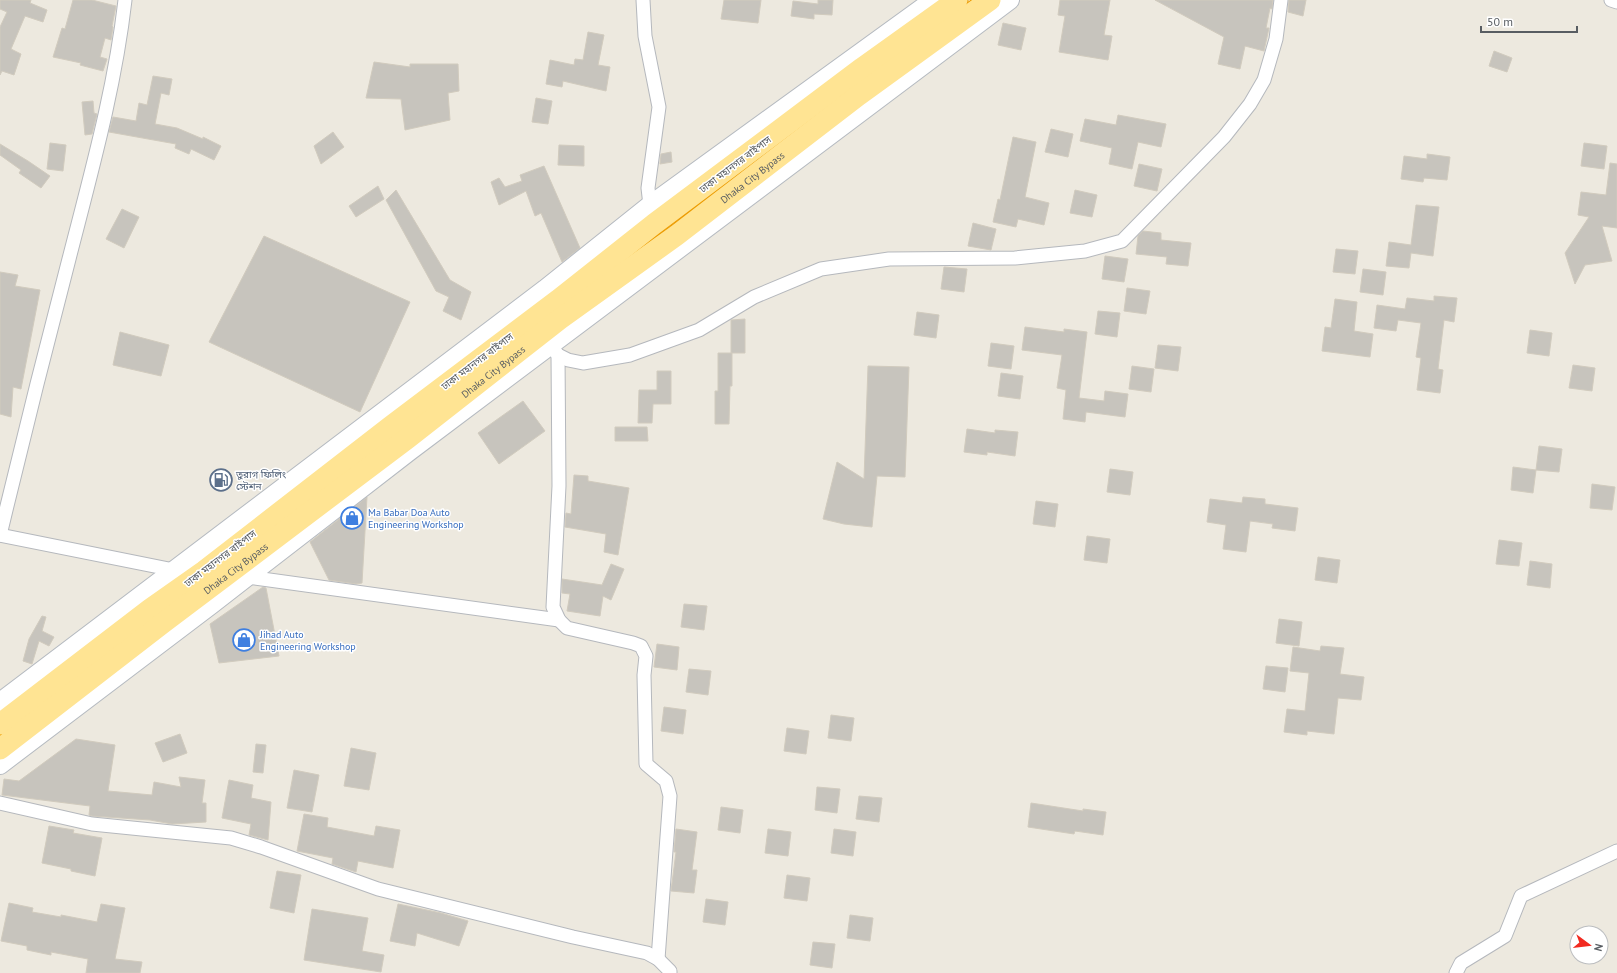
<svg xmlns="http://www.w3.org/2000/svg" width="1617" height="973" viewBox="0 0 1617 973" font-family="'PT Sans','Noto Sans Bengali',sans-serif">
<rect width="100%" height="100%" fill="#ede9df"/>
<!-- building -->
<g fill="#c7c4bd" stroke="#d1cbbe">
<polygon points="0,0 31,0 30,3 47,10 43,22 25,16 11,49 21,54 14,75 2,71 0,75 0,27 7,12 0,9"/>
<polygon points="73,0 92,0 116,6 112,26 113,27 111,40 105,38 100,57 107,59 103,71 80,65 81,63 53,57 62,28 65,29"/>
<polygon points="724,0 761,0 758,23 721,19"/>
<polygon points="818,0 833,0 832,15 814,14 814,19 791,16 793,1 818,4"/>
<polygon points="1060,0 1110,0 1104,35 1112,36 1108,60 1059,52 1065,16 1058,15"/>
<polygon points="1155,0 1273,0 1272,9 1270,8 1266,28 1269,28 1264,51 1245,46 1240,69 1218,64 1224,37"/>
<polygon points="1289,0 1306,0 1303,16 1288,12"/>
<polygon points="1003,23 1026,28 1021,50 998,45"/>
<polygon points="588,32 604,35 598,65 610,67 606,91 563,81 562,87 546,84 550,60 574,65 575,59 583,60"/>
<polygon points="1494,51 1512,58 1507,72 1489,66"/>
<polygon points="374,62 410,67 410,64 458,64 459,91 448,93 450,120 405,130 401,99 366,98"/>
<polygon points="153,76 172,79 169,95 161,93 155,124 177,128 203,139 203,137 221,146 214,160 191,149 189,154 175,148 176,144 109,132 113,117 136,121 139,103 147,105"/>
<polygon points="536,98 552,101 548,124 532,122"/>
<polygon points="93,101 94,113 97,114 92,134 85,135 82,102"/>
<polygon points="1118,115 1166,124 1161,147 1138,142 1132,169 1109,164 1112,148 1080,141 1085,119 1116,125"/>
<polygon points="1051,129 1073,134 1068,157 1045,152"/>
<polygon points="333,132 344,147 321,164 314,146"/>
<polygon points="1013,137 1036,142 1025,197 1049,203 1044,225 1018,219 1016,227 993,222 998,199 1000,200"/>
<polygon points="50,143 66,145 63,171 47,169"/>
<polygon points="1584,143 1607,146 1604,169 1581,166"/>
<polygon points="0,144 28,161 50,176 41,188 19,173 21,170 0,155"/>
<polygon points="559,145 584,146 584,166 558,165"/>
<polygon points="671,152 672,162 660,164 661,154"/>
<polygon points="1427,154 1450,157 1447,180 1424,178 1423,182 1401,179 1404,156 1427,159"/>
<polygon points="1610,163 1617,164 1617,228 1602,226 1612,261 1585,265 1575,284 1565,253 1589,217 1578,215 1581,192 1606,195"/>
<polygon points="1139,164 1162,169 1157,191 1134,186"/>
<polygon points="544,166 580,248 562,262 541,213 535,216 526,191 499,205 491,182 499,178 505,187 522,181 520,175"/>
<polygon points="378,186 384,199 356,217 349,206"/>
<polygon points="396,190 450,280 471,292 461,320 443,311 449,297 436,291 386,200"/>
<polygon points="1075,190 1097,195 1092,217 1070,213"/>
<polygon points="1416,205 1439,207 1433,256 1411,253 1409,268 1386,266 1389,242 1411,245"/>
<polygon points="122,209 139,217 124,248 106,239"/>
<polygon points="973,223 996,229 991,250 968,246"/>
<polygon points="1143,231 1161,233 1161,240 1191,243 1188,266 1166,264 1167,257 1136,254 1138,236"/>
<polygon points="264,236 410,302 360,412 209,342"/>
<polygon points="1336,249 1358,251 1355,274 1333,272"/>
<polygon points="1105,256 1128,259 1124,282 1102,279"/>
<polygon points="944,267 967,269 964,292 941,289"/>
<polygon points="1363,269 1386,272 1383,295 1360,292"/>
<polygon points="0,272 18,275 15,286 40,290 21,389 13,387 11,417 0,414"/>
<polygon points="1127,288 1150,291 1146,314 1124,311"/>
<polygon points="1434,296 1457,298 1454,322 1444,320 1438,369 1443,370 1440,393 1417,390 1421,358 1416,357 1421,323 1398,320 1396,331 1374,328 1377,305 1405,309 1407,298 1434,301"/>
<polygon points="1335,299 1357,302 1354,331 1373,334 1370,357 1322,351 1325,327 1331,328"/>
<polygon points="1098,311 1120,313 1117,337 1095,334"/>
<polygon points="917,312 939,315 936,338 914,335"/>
<polygon points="745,319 745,353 731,353 731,320"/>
<polygon points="1025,327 1064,332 1064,329 1087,332 1079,398 1104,401 1105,391 1128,394 1125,417 1086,412 1085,422 1063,419 1066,390 1057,388 1062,355 1022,350"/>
<polygon points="1530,330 1552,333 1549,356 1527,353"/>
<polygon points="120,332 169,345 161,376 113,365"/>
<polygon points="991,343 1014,346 1011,369 988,366"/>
<polygon points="1158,345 1181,347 1178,371 1155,368"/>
<polygon points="718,353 732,353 732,386 730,386 729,424 715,424 715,391 718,391"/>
<polygon points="1573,365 1595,368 1592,391 1569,388"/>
<polygon points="868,366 909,367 905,477 877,476 872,527 844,524 823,519 837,462 864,479"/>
<polygon points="1132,366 1154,369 1151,392 1129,389"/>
<polygon points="657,371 671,371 671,404 653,404 652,423 638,423 639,390 657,390"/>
<polygon points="1001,373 1023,376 1020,399 998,396"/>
<polygon points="523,401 545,431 499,464 478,433"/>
<polygon points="615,427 647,427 648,441 615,441"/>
<polygon points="967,429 995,433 995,430 1018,432 1015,456 987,452 987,455 964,452"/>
<polygon points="1539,446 1562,449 1559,472 1536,470"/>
<polygon points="1513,467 1536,470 1533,493 1511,490"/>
<polygon points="1110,469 1133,472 1130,495 1107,492"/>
<polygon points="574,475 588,476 588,481 629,488 618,555 604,552 606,534 565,527 566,513 571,514"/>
<polygon points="1592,484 1615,487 1612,510 1590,508"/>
<polygon points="367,497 362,583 356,584 329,580 310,542"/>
<polygon points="1243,497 1265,499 1265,504 1298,508 1295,531 1272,528 1273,524 1250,521 1246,552 1223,549 1226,525 1207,522 1210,499 1242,503"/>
<polygon points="1036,501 1058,504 1055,527 1033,524"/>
<polygon points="1087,536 1110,539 1107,563 1084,560"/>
<polygon points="1499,540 1522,543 1519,566 1496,564"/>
<polygon points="1318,557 1340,560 1337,583 1315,580"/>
<polygon points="1530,561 1552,564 1550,588 1527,585"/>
<polygon points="611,564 624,569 611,600 603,596 600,616 567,611 570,594 562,593 562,579 602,585"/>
<polygon points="263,587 266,588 279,656 219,663 210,624"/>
<polygon points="684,604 707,606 704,630 681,627"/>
<polygon points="42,616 46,617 42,631 54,637 49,646 39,641 32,664 23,661 29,639"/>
<polygon points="1279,619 1302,622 1299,646 1276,643"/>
<polygon points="657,644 679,647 677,670 654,667"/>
<polygon points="1321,646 1344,648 1340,674 1364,677 1361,700 1338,698 1334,734 1307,731 1307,735 1284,732 1287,709 1305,711 1309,673 1290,671 1293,647 1320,651"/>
<polygon points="1266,666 1288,668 1285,692 1263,689"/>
<polygon points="689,669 711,671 708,695 686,692"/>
<polygon points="664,707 686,710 683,734 661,731"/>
<polygon points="831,715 854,718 851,741 828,738"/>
<polygon points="787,728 809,731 806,754 784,751"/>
<polygon points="180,734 187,753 163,762 155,743"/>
<polygon points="76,739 115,745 108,791 152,795 154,782 181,787 179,777 205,780 202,803 206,803 206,822 172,824 150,820 92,816 89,815 90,806 2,795 4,779 19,781"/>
<polygon points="256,744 266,745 263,773 253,772"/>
<polygon points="351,748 376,753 369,790 344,786"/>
<polygon points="294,770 319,775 312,812 287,808"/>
<polygon points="229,780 253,785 251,798 271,802 268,840 249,835 251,824 222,818"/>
<polygon points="817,787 840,789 837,813 815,810"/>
<polygon points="859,796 882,798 879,822 856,819"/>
<polygon points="1031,803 1083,811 1083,809 1106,812 1103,835 1075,831 1074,834 1028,827"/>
<polygon points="721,807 743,810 740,833 718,830"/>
<polygon points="304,814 328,818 327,827 374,836 376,826 400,830 393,868 358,861 356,872 332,864 333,858 297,851"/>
<polygon points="49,826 74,830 73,833 102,838 95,876 71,871 71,869 42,863"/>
<polygon points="676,829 697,832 692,870 697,870 694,893 671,891 676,852 674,852"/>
<polygon points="768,829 791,832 788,856 765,853"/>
<polygon points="834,829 856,832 853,856 831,853"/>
<polygon points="277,871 301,875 294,913 270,908"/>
<polygon points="787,875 810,878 807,901 784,898"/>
<polygon points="706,899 728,902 725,925 703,922"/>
<polygon points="9,903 33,908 32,912 61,917 61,915 97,922 101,904 125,908 115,959 142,962 140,973 86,973 88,959 51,952 51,955 27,950 27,946 1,941"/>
<polygon points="398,904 441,913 468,921 459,946 417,933 415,946 390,941"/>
<polygon points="312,909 368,918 362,951 384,955 381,972 304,960"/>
<polygon points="850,915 873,918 870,941 847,938"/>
<polygon points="813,942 835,944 832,968 810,965"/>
</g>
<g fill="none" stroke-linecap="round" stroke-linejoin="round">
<!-- minor casing -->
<g stroke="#b5b8bd" stroke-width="15">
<g id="minor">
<polyline points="643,0 645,36 659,107 648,188 650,205"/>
<polyline points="1611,0 1617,2"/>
<polyline points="551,346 558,355 568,360 583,363 630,355 699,330 754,297 821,269 889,259 1015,258 1085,251 1122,241 1224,137 1250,104 1264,80 1276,39 1281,0"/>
<polyline points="558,355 559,486 553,607 559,620 567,628 633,643 641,646 646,656 644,675 646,764 666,781 670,796 658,959"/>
<path d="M0 535C22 443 45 351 69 259 91 173 115 88 125 0"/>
<polyline points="0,535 174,570"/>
<polyline points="248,577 559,620"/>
<polyline points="0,803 92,824 231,838 261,847 378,889 573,937 647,953 658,959 670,971 670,973"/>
<polyline points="1456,973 1461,963 1505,936 1521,896 1617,851"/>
</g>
</g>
<!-- secondary casing -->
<g stroke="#b5bac0" stroke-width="20">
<g id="secondary">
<polyline points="0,702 545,289 650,205 933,0"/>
<polyline points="0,765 211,605 410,451 1010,0"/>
</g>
</g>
<!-- trunk casing -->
<g stroke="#ec9b00" stroke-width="23">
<g id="trunk">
<polyline points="0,724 150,609 204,571 391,426 558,300 654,224 862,68 957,0"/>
<path id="s1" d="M0 749 163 623 408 438 560 319 677 235 859 95 990 0"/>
</g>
</g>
<!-- minor -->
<use href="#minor" stroke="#fff" stroke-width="13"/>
<!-- secondary -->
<use href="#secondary" stroke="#fff" stroke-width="18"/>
<!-- trunk -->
<use href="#trunk" stroke="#ffe493" stroke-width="21"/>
</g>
<!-- icons -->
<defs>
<g id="fuel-ring" transform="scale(1.15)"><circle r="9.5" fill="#fff" stroke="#5c6f8a" stroke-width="1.5"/><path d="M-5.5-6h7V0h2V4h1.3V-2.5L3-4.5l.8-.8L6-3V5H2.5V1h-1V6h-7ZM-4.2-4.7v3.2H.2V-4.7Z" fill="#5c6f8a"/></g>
<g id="shop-ring" transform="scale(1.15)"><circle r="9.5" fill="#fff" stroke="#3f7fe0" stroke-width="1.5"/><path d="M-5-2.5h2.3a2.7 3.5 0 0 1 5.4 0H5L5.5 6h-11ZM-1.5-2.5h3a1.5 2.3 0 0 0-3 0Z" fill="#3f7fe0"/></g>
</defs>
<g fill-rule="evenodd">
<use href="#fuel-ring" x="221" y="480"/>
<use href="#shop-ring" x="352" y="518"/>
<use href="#shop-ring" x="244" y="640"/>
</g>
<g text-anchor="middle" stroke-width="3" stroke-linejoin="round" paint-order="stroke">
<!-- street labels -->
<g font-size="10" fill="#585d62" stroke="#fff">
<text transform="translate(735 164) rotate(-37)" y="4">ঢাকা মহানগর বাইপাস</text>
<text dy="4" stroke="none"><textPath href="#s1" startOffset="945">Dhaka City Bypass</textPath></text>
<text transform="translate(477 361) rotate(-37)" y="4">ঢাকা মহানগর বাইপাস</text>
<text dy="4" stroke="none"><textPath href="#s1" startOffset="621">Dhaka City Bypass</textPath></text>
<text transform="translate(220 558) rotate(-37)" y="4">ঢাকা মহানগর বাইপাস</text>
<text dy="4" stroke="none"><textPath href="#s1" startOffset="297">Dhaka City Bypass</textPath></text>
</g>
<!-- service labels -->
<g font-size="10" fill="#4e5e75" stroke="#fff" text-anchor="start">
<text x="236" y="478">তুরাগ ফিলিং<tspan x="236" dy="12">স্টেশন</tspan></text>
</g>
<!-- shop labels -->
<g font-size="10" fill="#366cbe" stroke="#fff" text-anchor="start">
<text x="368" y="516">Ma Babar Doa Auto<tspan x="368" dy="12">Engineering Workshop</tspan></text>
<text x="260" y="638">Jihad Auto<tspan x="260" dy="12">Engineering Workshop</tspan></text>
</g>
</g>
<!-- north arrow -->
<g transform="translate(1589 945) rotate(105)"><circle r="19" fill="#ffffff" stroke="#bcbec0"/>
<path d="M0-3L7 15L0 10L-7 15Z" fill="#f22a20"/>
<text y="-6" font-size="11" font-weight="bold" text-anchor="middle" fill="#585d62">N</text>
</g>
<!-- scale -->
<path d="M1481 26v6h96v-6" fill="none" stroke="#585d62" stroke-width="2"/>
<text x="1487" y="26" font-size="12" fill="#585d62" stroke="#ffffff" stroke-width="3" paint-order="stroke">50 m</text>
</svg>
